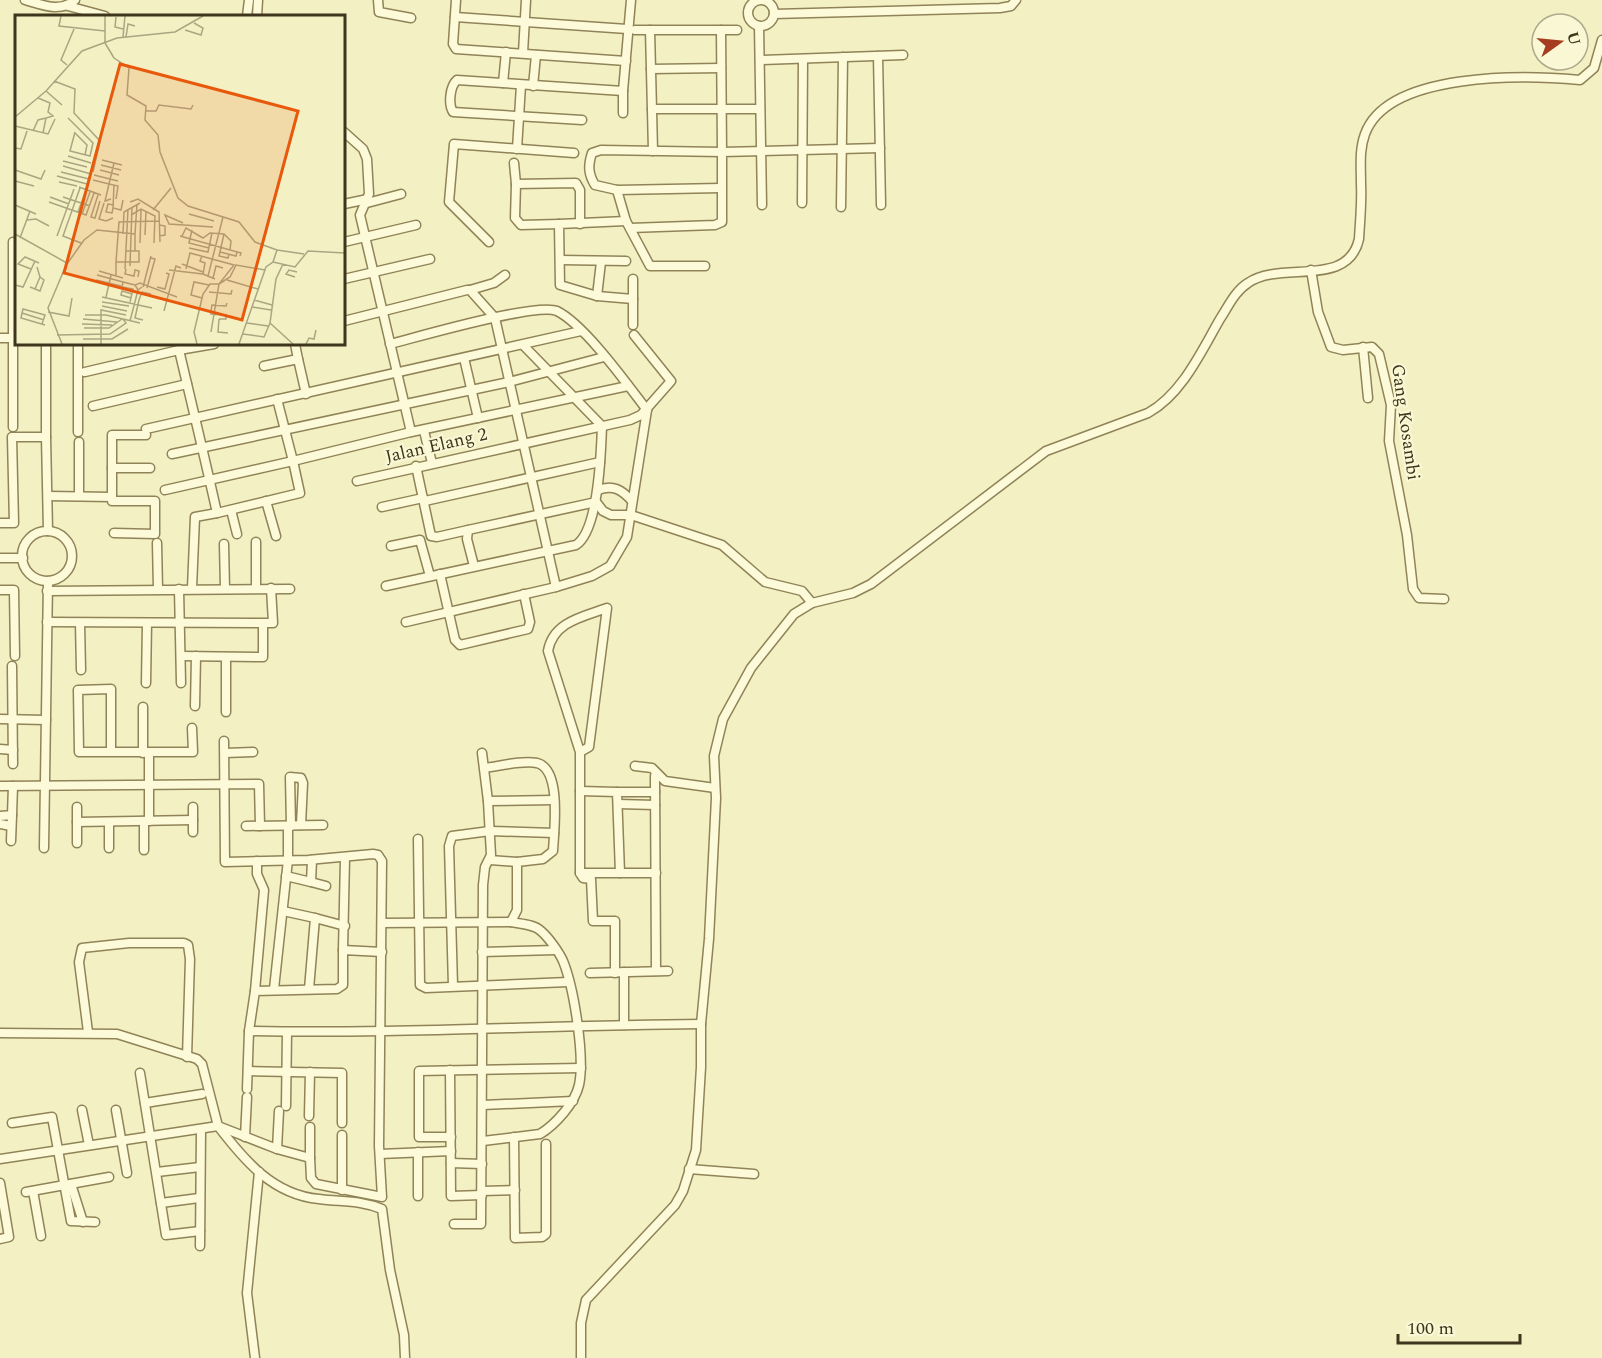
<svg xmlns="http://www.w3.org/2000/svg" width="1602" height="1358" viewBox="0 0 1602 1358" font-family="Spectral,serif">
<rect width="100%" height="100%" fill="#f3f0c4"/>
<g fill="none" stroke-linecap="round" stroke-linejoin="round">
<!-- minor casing -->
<g stroke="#908357" stroke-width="11">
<g id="minor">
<path d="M25 0C43 5 60 13 75 0"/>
<polyline points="378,0 379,12 411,18"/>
<polyline points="456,0 453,44 456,49 626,61"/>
<circle cx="761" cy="13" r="13"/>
<polyline points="68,6 105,16"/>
<polyline points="774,14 1000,8 1011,6 1016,0"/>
<polyline points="247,16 249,0"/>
<polyline points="257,16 258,0"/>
<polyline points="455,17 627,29"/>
<polyline points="759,26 762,205"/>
<polyline points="635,30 737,30"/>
<polyline points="650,30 653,151"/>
<polyline points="523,53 526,0"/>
<polyline points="878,56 881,205"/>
<polyline points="760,60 903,55"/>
<polyline points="651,69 721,68"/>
<polyline points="503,83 506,52"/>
<polyline points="533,86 536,55"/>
<polyline points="652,109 760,109"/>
<polyline points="623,113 623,91 631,0"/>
<path d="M582 120 453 112C448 104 450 86 457 80L623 91"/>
<polyline points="517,149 521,85"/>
<polyline points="514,163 516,184"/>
<path d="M617 190 595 185C588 174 588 165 592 153L601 150 722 152 721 30"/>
<polyline points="367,203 401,194"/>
<polyline points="802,203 803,59"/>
<polyline points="344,204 368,199"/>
<polyline points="841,207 843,57"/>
<polyline points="626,221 559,224 560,285 597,296 633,299 633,279"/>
<polyline points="559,224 521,225 515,218 516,184 576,183 580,190 580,224"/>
<polyline points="630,228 715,225 722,222 722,152 880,148"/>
<polyline points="344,242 416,225"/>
<polyline points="489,242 449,202 454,144 574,153"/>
<polyline points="561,260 626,261"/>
<polyline points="705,266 650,266 626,221 617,190 721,188"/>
<polyline points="1311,270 1318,312 1331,347 1343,350 1372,347 1379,354 1391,405 1389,441 1407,535 1413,589 1419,598 1444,599"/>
<polyline points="344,279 430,259"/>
<polyline points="470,290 494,283 505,275"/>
<polyline points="597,296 601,262"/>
<polyline points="633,299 633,325"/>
<polyline points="344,321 467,290 470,290 495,318 556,587"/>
<polyline points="0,338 16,338"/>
<polyline points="295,344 298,359"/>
<path d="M390 344C418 337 537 302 557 311 585 325 627 384 647 410"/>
<polyline points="1363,347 1368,398"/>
<polyline points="179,350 214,344"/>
<polyline points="464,358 478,418"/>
<polyline points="264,366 298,359 306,394"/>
<path d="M85 372 179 350C192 405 205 459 217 513L300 493 293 461 165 490"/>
<polyline points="277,399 293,461 411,432 360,215 369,194 367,159 363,149 344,132"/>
<polyline points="93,406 187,384"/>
<polyline points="13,427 13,242"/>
<polyline points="146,429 581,331"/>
<polyline points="424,431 432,463"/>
<polyline points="78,432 78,344"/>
<polyline points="411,432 628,386"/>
<polyline points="46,437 46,344"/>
<polyline points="172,454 509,382 604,357"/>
<polyline points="416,466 431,536 437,537 468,530"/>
<polyline points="112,468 150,468"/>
<polyline points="357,481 630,420 641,415 671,381 634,335"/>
<path d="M598 490C613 484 622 490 632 501"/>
<polyline points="48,496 112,497"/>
<polyline points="79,496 79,442"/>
<polyline points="266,501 276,536"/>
<polyline points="425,501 600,462"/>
<polyline points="596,502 603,511 611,515 631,515 722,545 765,582 802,591 812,603"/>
<polyline points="382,507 423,498"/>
<polyline points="231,510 237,534"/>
<polyline points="0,523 14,523 12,437 46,437 48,531"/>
<circle cx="47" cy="556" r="25"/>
<polyline points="114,533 155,534 155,501 112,501 112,435 146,435"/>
<polyline points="256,542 256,588"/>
<polyline points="157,543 158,589"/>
<polyline points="224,544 225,589"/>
<polyline points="391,546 420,540 430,576"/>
<polyline points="0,558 23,558"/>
<polyline points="474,566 467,539 468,530 596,502"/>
<polyline points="440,574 455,640 460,645 528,629 530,622 524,594"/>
<path d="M386 586 576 545C599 530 601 452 602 426L524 346"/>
<polyline points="192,588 195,517 217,513"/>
<polyline points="179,589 181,683"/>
<polyline points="0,590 14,590 15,656"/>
<polyline points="47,591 290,589"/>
<polyline points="47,622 273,623 271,588"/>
<polyline points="406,622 556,587 592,576 610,566 627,537 647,410"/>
<polyline points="80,623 81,670"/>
<polyline points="181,656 263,657 263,624"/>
<polyline points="12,666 13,764"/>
<polyline points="146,683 147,623"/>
<polyline points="195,706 196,656"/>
<polyline points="226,712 226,657"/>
<polyline points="0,719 46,720"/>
<polyline points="0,749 13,750"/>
<polyline points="111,752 111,689 78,690 79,752 193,752 192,728"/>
<path d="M580 752 589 747 607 608C582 617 553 622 548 651L580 752V873L583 878 591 879 593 921H615V973"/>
<polyline points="143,753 143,707"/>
<polyline points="149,753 149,821"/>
<polyline points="225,753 253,752"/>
<polyline points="635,766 652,768 665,781 715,788"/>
<polyline points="655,776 656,971"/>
<polyline points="0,786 259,784 260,826"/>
<polyline points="580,791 617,792 620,873"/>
<polyline points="617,792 655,792"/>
<polyline points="488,801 554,800"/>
<polyline points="618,804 655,805"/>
<polyline points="193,807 193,832"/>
<polyline points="0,816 12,815 13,786"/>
<polyline points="144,821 144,850"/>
<polyline points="77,822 193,820"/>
<polyline points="0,824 11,826"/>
<polyline points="246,826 323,825"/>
<polyline points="291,826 290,777 301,778 303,783 301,825"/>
<polyline points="418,839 420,985 426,988 568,982"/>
<polyline points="11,841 12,815"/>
<polyline points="77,843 77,807"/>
<polyline points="44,848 48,581"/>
<polyline points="109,848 109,822"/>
<polyline points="490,860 517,862"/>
<polyline points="580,873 656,873"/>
<polyline points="286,876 311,882 312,860"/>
<polyline points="311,882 326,886"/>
<polyline points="283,911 315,918 309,989"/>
<polyline points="315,918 345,926"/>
<polyline points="383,923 511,922"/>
<polyline points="343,950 345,858"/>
<polyline points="482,952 556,950"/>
<polyline points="590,973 668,971"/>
<polyline points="453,986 449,846 452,836 490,831 554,833"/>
<polyline points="274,989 288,860 288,826"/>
<polyline points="255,991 264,890 257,874 257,861"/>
<polyline points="624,1025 624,972"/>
<path d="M249 1031C400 1034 550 1025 701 1024"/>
<polyline points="88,1032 79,962 82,948 129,943 184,943 188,945 190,959 187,1057"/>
<polyline points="0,1033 117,1034 197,1059 202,1064 218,1126 277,1149 310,1158 311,1178 316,1184 382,1197 379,1146 382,861 378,855 373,854 308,860 225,862 224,741"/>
<polyline points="450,1070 451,1196 482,1195"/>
<polyline points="248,1071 342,1073 342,1123"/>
<polyline points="140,1073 166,1235 200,1231"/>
<polyline points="247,1089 249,1031 255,991 337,989 343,985 343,950 382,952"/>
<polyline points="145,1103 202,1094"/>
<polyline points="483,1105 573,1101"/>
<polyline points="286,1106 287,1032"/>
<polyline points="82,1110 89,1145"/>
<polyline points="116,1110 127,1173"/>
<polyline points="309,1116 310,1072"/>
<polyline points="12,1123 52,1117 71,1221 95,1222"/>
<polyline points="310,1127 310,1158"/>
<polyline points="342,1135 342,1190"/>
<polyline points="245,1137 247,1097"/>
<polyline points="451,1137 419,1137 419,1071 581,1068"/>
<polyline points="514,1137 515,1238 542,1237 546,1234 546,1144"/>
<path d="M483 1141 540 1134C555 1125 575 1103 579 1085 585 1057 574 988 563 961 559 952 549 938 541 931 534 924 521 924 511 922L517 910V862L543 859 553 851C554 831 562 769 537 763 522 760 500 766 485 768"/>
<polyline points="277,1149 279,1111"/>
<polyline points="418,1152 418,1196"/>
<polyline points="380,1154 451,1151"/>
<path d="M0 1159 218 1126C244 1160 273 1195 319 1199 341 1202 361 1200 382 1209L390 1270 404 1335 405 1358"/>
<polyline points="451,1163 482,1164"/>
<polyline points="689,1169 754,1174"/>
<polyline points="157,1172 200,1167"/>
<polyline points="0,1183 9,1237 0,1239"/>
<polyline points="71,1184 83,1222"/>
<polyline points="33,1191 41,1236"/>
<polyline points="482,1191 515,1190"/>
<polyline points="26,1192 109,1177"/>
<polyline points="161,1203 199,1198"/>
<polyline points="454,1224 481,1224 483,885 485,867 491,855 488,801 482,753"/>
<polyline points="200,1246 201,1130"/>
<polyline points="255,1358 247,1293 259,1172"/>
<path d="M581 1358V1323L586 1300 675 1205 683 1191 696 1150 701 1067V1024L709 939 716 798 714 756 723 719 751 668 794 614 812 603 853 593 871 584 1046 451 1148 413C1182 394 1201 352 1220 319 1228 307 1235 291 1248 283 1281 260 1348 289 1359 239 1360 221 1362 202 1361 184 1361 167 1359 150 1365 134 1388 71 1526 75 1580 80L1594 68 1602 40"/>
</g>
</g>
<!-- minor -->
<use href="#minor" stroke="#fcfad9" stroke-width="8"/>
</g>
<g text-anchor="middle" stroke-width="4.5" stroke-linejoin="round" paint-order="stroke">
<!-- street labels -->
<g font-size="18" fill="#3f351d" stroke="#f9f7d4">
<text transform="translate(1406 422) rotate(82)" y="6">Gang Kosambi</text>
<text transform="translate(436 445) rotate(-13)" y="6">Jalan Elang 2</text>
</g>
</g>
<!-- overview -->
<g transform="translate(15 15)">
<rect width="330" height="330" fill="#f3f0c4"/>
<path fill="none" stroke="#aba581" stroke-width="1.5" d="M46 1 44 11 90 16M90 1V27M101 2 100 12 108 14M170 15 186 20 188 13 179 8M108 22 110 1M111 22 113 9 120 11M90 28 99 43 114 53 112 80 131 91 130 105 143 120 145 137 163 183 173 191 224 207 240 227 262 235 258 247 251 252 224 329M52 50 46 45 59 14M39 66 60 74 59 98 85 126 78 157M31 76 47 90M23 83 35 88 33 97 38 101 31 103M130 96H141L144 90 176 94 178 90M0 102 31 76 67 36 102 23 160 17 188 1M53 103 78 128 75 141 55 136 60 117M0 111 33 119 40 104M18 116 23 105 31 103 28 118M60 118 72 130 70 140M0 133 6 134 12 116M53 141 76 148M87 145 107 150M48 146 72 152M99 148 94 169 103 171 101 184M86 150 106 155M48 151 76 159M0 155 26 164 30 155M85 155 104 160M46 157 74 164M79 160 103 166M42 161 72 169M78 165 94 169 90 186 96 184M0 166 19 171M44 167 62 171M99 170 98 193 106 195 108 185M64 172 86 180M65 173 48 221 66 228M83 180 76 202 80 203 85 186M35 182 54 189M48 182 75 191M34 187 71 200 79 178M115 187 123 184 144 197 145 227M89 188 84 204 91 206 98 203M0 190 21 199M98 193 97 198 91 197 93 189 99 190M138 195 156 173M63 197 71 175M67 199 75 177M174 199 199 206M116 200 126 194 140 201 139 228M12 205 21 204 34 211M168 208 150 200 154 209 198 212M177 215 174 228 194 233M0 219 52 248 33 293 47 329M108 219 109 197 125 188M120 219 122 189M209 219 204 241 213 243 214 239M130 220 131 196M42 221 59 174M144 221 150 220V211L145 210M165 221 226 238 225 241M167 221 171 213 188 223 195 218 209 219 216 226 215 235M5 223 15 196M125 228 126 194M174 233 193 237 197 218M262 235 289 239M205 237 221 241 222 237M187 241 185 246 190 248 188 259 200 264M101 247 104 207 145 206M258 247 280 252 293 236 330 238M52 249 69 225 82 215 120 219V236H111M167 249 188 257M268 249 261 264 255 308 278 329M115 251 117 192M16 254 3 249 10 242 24 248M110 254 113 194M111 254 110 259 119 261 120 255 124 256 123 262M171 254 175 238 219 250 204 269H195L188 279 179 317 182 329M154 255 188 259M84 256 108 263M82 260 108 267M101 260V247H124V236H120M193 261 208 202M280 262 271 259 274 255 282 257M198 263 201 251 208 253M81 265 106 271M212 265 243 274M0 270 8 272 20 246M15 272 25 276 29 265 25 262M127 272 123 275 120 270 125 268 162 282M128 272 136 241M142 272 150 274 154 259 151 258M132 273 140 244 136 243M20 274 25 262 22 252M194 277 216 279 217 275M87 282 137 293M91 282 96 260M116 283 106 280 107 276 117 279M187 283 176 280 179 267 194 270M239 285 257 290M87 287 114 291M115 287 118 274 107 272 108 267 120 270M87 291 112 296M237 292 256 295M149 296 161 251 166 253M196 296 197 290 211 291 212 288M33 297 54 301 57 283M7 298 8 294 30 300 27 309M7 298 6 303 30 310M7 298 29 305M195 299 211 300V304H204M70 300H91L125 308M68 304 102 307M204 304 203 317 213 318M128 305 120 303 124 285 127 277 136 279M115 306 123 275M232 308 253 311M67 309 97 310M69 313H94L107 304M196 317 204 269 215 262 221 250 250 255M228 319 249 322 255 308M42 320 95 319 111 308 108 304M68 324H97L113 314M86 329V295L111 300M291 329 294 323 299 324 301 315"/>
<path fill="#e8590c" fill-opacity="0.15" stroke="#e8590c" stroke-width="3" d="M105 49 283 96 227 305 49 258Z"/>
<rect width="330" height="330" fill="none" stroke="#3f351d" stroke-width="3"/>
</g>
<!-- north arrow -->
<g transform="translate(1560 42) rotate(75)"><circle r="28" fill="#f9f7d4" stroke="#afa98b" stroke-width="1.5"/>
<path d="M0-4.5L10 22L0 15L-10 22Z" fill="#a73d20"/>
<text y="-9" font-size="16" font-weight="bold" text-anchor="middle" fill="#3f351d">U</text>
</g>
<!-- scale -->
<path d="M1398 1334v9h122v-9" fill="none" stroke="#3f351d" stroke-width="3"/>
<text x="1407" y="1334" font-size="18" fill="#3f351d" stroke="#f9f7d4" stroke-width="4.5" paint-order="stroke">100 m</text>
</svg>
